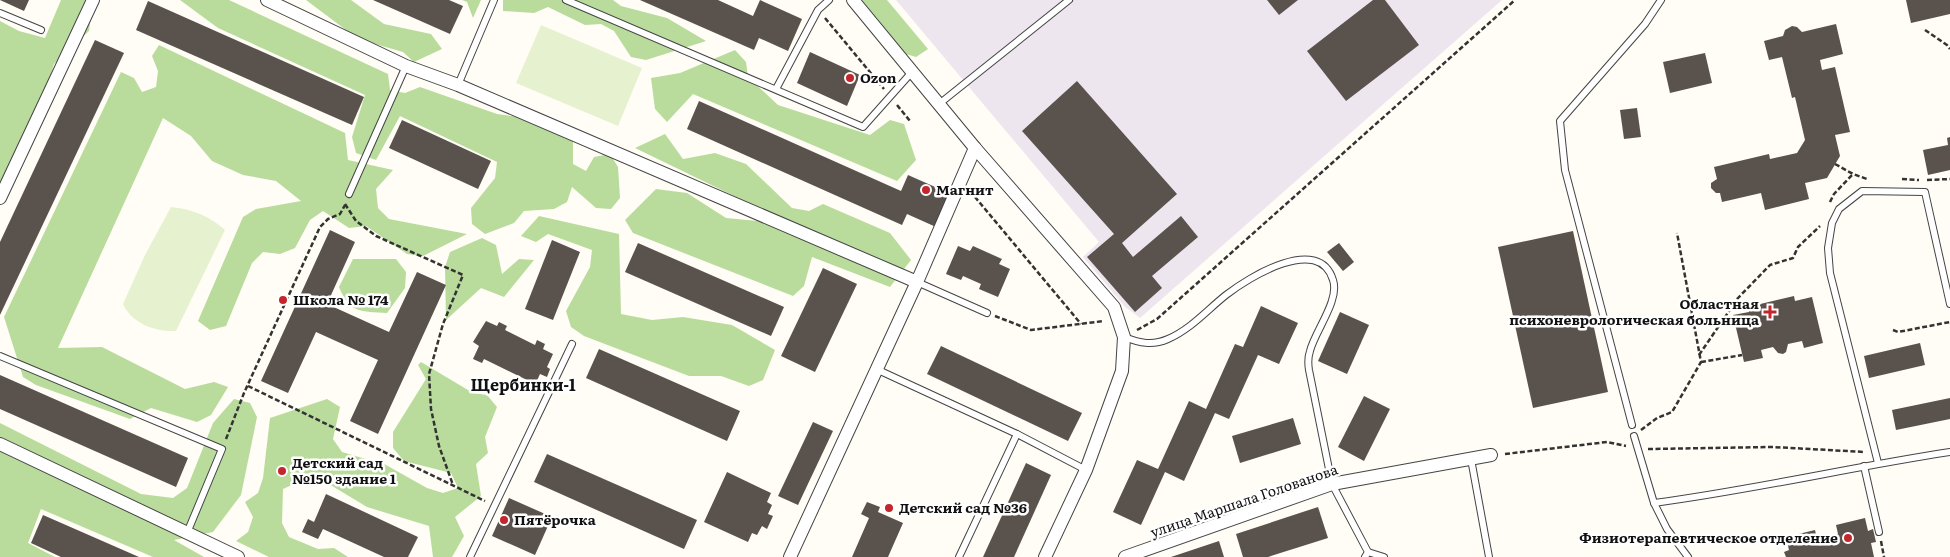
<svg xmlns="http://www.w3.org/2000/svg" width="1950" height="557" viewBox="0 0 1950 557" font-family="Literata,serif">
<rect width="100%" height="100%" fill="#fffdf5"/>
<!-- industrial -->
<polygon fill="#eee6ef" points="896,0 1502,0 1140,318 1125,307 1083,257 1099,242"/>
<!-- forest -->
<g fill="#b9dc9c">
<polygon points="61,0 93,0 89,31 54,64 49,80 0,187 0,21 19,31 45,38"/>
<polygon points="180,0 229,0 388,74 390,90 405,93 420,87 497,114 561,122 573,133 573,164 586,171 594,157 610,154 618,167 620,198 611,209 596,208 572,187 567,202 554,209 524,211 514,223 485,234 472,224 471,208 495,178 497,162 400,116 376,160 356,153 352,137 365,95 218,28"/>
<polygon points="306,0 351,0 384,24 431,34 442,49 414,62 403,52 358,39"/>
<polygon points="462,0 481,0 473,18 467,2"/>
<polygon points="503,0 613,0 621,6 667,18 706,41 646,60 631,57 614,31 601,24 585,25 548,7 534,13 503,11"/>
<polygon points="862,0 887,0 928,49 916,57 906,54"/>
<polygon points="159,45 345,133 348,160 393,170 376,189 378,208 389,219 467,234 423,256 407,254 366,226 349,228 323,211 310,220 295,248 280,254 263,252 252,263 226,326 210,330 198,321 243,217 256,209 301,201 276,181 243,175 212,161 191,136 163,118 58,348 102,347 185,389 214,382 228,387 211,415 197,422 151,408 130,419 36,385 23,377 4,317 121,72 134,78 142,92 156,87 158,71 152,56"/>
<polygon points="735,50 746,62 748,77 778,105 870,135 890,120 904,124 916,160 897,181 693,94 667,122 655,109 651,78 680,73"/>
<polygon points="665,134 683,159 715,153 746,164 792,208 809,211 823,204 890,233 911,260 890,287 812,257 804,286 793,296 633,233 625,220 656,189 687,193 726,218 758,221 765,211 635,148"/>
<polygon points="539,216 619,234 621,314 652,320 683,317 732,325 775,350 763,380 749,386 721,376 689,376 584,336 571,327 566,311 590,267 592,250 548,234 536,242 521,236"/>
<polygon points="482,238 496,245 502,274 519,259 534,260 504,297 481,288 446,320 445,267 450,252"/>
<path d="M353 259H396L406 272 405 288 387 313C361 311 350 314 339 287Z"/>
<polygon points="421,362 473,393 487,395 497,407 485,437 488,453 476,464 481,496 455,517 464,536 452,557 433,557 429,526 367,507 314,475 283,489 282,523 289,537 318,549 334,548 348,557 269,557 236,541 248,532 253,517 245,502 258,493 263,478 270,418 327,399 340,407 333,439 342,452 386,465 427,488 443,493 458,488 451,473 404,461 393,448 393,432 426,379 418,365"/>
<polygon points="234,399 250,403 257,417 241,495 213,532 174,540 204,557 153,557 41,509 28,543 55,557 0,557 0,423 141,494 173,498 187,488 213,423"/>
</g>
<!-- pitch -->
<g fill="#e6f2cf">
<polygon points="541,25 642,68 618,126 516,83"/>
<path d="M171 207C192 209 209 216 225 230L176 331C156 332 132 324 123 304L145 255Z"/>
</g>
<!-- building -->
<g fill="#5a524d">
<polygon points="0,0 29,0 24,11"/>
<polygon points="373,0 449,0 463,6 450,34"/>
<polygon points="640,0 718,0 753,16 760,0 802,19 788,51 759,38 754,50"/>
<polygon points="1267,0 1298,0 1279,15"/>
<polygon points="1373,0 1385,0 1419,45 1346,101 1307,51"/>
<polygon points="1906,0 1950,0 1950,14 1911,23"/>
<polygon points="148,1 364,97 352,125 136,30"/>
<polygon points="1836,24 1843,54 1820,60 1822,70 1835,67 1850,132 1835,135 1840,156 1827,178 1805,183 1809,199 1765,210 1761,193 1722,202 1720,193 1716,193 1711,188 1711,183 1717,179 1714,167 1769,154 1770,159 1797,153 1805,140 1795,97 1792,98 1782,57 1769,60 1764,41 1783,36 1785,30 1792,26 1797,27 1802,32"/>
<polygon points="95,40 124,53 0,315 0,242"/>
<polygon points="810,52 860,75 847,106 797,83"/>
<polygon points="1705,53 1712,83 1670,93 1663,62"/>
<polygon points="1077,81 1177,194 1122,243 1133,257 1181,216 1198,237 1152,276 1162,288 1135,312 1087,257 1114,234 1022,131"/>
<polygon points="699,101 901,191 908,175 951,194 936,227 907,214 902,225 687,129"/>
<polygon points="1637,108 1641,137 1624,139 1620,110"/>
<polygon points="402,120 491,161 478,189 389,148"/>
<polygon points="1950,137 1950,170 1928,175 1923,150 1948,145 1947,138"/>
<polygon points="330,230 355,242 327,304 389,332 417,272 446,285 378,434 350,421 378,360 316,332 288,393 261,381"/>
<polygon points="1573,231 1608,392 1533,408 1498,247"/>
<polygon points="552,240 580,252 553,320 525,309"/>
<polygon points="638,243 784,307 771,336 625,272"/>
<polygon points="1339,243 1354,262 1343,271 1327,252"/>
<polygon points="958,246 970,251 973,246 1002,259 999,264 1010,269 998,297 979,289 981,284 963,276 961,280 946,274"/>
<polygon points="823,268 857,284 815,372 781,356"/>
<polygon points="1794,296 1795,301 1812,297 1823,343 1804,348 1802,341 1788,344 1786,352 1783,354 1778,353 1773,347 1761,350 1763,358 1744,362 1733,315 1749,312 1748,307"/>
<polygon points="1261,306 1298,323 1279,364 1258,355 1229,419 1215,413 1184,481 1165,472 1141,525 1113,512 1137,460 1158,469 1189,401 1206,409 1235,344 1243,347"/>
<polygon points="1340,312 1369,325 1347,374 1318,361"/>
<polygon points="486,321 497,326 499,322 507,326 505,330 535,345 537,340 545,344 543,349 553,354 547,367 550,369 547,377 540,374 534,387 526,383 527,380 484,359 482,363 473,359 479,346 473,342"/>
<polygon points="1920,343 1925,365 1869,378 1864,356"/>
<polygon points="941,346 1082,413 1068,441 927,374"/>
<polygon points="599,349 740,411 727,441 586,378"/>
<polygon points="0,375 188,458 176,487 0,409"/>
<polygon points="1364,396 1390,409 1364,461 1338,447"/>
<polygon points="1950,398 1950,419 1896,430 1892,410"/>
<polygon points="1293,418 1301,444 1240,463 1232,436"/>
<polygon points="813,422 833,431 798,505 778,496"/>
<polygon points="547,454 697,520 684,549 534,482"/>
<polygon points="1026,463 1051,475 1014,557 983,557"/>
<polygon points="727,472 771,493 767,502 772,505 768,514 773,516 767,529 762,526 757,535 752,533 748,542 704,522"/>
<polygon points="326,494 418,537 408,557 384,557 323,529 318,539 302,532 308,519 314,522"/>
<polygon points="509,498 552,517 535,555 492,536"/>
<polygon points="867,502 880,507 878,512 903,523 888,557 852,557 869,518 861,514"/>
<polygon points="1318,507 1328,538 1268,557 1243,557 1236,534"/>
<polygon points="43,515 139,557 61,557 31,543"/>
<polygon points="1865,518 1868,531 1873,529 1876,542 1871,543 1874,557 1786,557 1784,552 1789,550 1786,537 1815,530 1817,539 1838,534 1836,525"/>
<polygon points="1219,541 1224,557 1171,557"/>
</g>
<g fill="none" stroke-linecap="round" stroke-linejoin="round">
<!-- service casing -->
<g stroke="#444" stroke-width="8">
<g id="service">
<polyline points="566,0 863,127 912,72"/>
<polyline points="0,13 41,30"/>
<polyline points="458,85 494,0"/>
<polyline points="776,89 818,10 829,0"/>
<polyline points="939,104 1069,0"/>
<polyline points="349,194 406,66"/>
<polyline points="917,282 987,313"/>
<path d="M1124 337C1140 343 1152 346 1168 339 1191 329 1207 310 1226 295 1249 277 1319 234 1333 280 1340 300 1315 331 1310 351 1308 357 1308 364 1309 370L1332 484 1368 552 1365 557"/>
<polyline points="0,356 222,449 187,533"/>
<polyline points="876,369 1017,434 1086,470"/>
<polyline points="1632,425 1565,170 1560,121 1645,24 1661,0"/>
<polyline points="1634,436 1654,503 1667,529 1688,557"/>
<polyline points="1471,459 1489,557"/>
<polyline points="1878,463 1830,273 1828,248 1832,223 1839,209 1862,191 1925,192 1950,304"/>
<polyline points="1864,466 1879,532"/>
<path d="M1654 503C1753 490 1851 467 1950 452"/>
<polyline points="1368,552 1384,557"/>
<polyline points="470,557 572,344"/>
<polyline points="959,557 1017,434"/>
</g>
</g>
<!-- minor casing -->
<g stroke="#444" stroke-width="14">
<g id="minor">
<polyline points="267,0 406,66 458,85 917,282"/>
<polyline points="853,0 975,148 1114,307 1124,337 1122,371 1086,470 1045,557"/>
<polyline points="0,198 93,0"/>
<polyline points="0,444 238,557"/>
<polyline points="790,557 917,282 975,148"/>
<polyline points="1125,557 1332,484 1491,455"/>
</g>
</g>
<!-- path -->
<g stroke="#333" stroke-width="2.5" stroke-dasharray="5 2.5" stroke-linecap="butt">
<polyline points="825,18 884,89"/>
<polyline points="1925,30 1947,45 1950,49"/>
<polyline points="897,105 910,121"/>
<polyline points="1835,164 1853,174 1867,179"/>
<polyline points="1902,179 1919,180"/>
<polyline points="1927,180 1950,179"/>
<polyline points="970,191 1081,324"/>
<polyline points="1830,202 1834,194 1853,174"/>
<polyline points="345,204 356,221 376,236 463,275 443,324 429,374 431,409 439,446 453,485"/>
<polyline points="995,316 1031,330 1104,321"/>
<polyline points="1137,330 1157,319 1515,0"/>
<polyline points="1893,330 1898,332 1950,322"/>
<polyline points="1699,355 1738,298 1770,265 1793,258 1798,247 1820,226"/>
<polyline points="1701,362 1742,355"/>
<polyline points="248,386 485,501"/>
<polyline points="1641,430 1657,418 1672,412 1701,362 1677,233"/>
<polyline points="226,439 244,393 320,227 328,219 340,214 345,205"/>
<polyline points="1648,449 1773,447 1865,452"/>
<polyline points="1505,454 1607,442 1626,446"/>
<polyline points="1881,541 1884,557"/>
</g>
<!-- service -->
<use href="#service" stroke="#fff" stroke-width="6"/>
<!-- minor -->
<use href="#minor" stroke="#fff" stroke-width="12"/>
</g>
<!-- markers -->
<g fill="#c4262e" stroke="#fff" stroke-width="2">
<circle cx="850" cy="78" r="5"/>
<circle cx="926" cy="190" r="5"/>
<circle cx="283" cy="300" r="5"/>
<path d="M1767.5 304.5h5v5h5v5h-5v5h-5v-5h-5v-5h5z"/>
<circle cx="282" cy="471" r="5"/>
<circle cx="889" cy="508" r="5"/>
<circle cx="504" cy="520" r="5"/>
<circle cx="1848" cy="538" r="5"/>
</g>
<g text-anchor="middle" stroke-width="5" stroke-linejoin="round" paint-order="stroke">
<!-- poi labels -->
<g font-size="14" font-weight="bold" fill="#111" stroke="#fff" text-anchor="start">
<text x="860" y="83">Ozon</text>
<text x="936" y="195">Магнит</text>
<text x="293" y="305">Школа № 174</text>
<text x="1759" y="309" text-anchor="end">Областная<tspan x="1759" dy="16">психоневрологическая больница</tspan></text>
<text x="292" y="468">Детский сад<tspan x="292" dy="16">№150 здание 1</tspan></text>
<text x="899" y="513">Детский сад №36</text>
<text x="514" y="525">Пятёрочка</text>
<text x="1838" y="543" text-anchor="end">Физиотерапевтическое отделение</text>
</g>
<!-- street labels -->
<g font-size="14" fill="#111" stroke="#fff">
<text transform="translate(1244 501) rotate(-19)" y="5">улица Маршала Голованова</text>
</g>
<!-- quarter labels -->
<g font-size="16" font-weight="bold" fill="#111" stroke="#fff">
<text x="523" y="391">Щербинки-1</text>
</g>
</g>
</svg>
